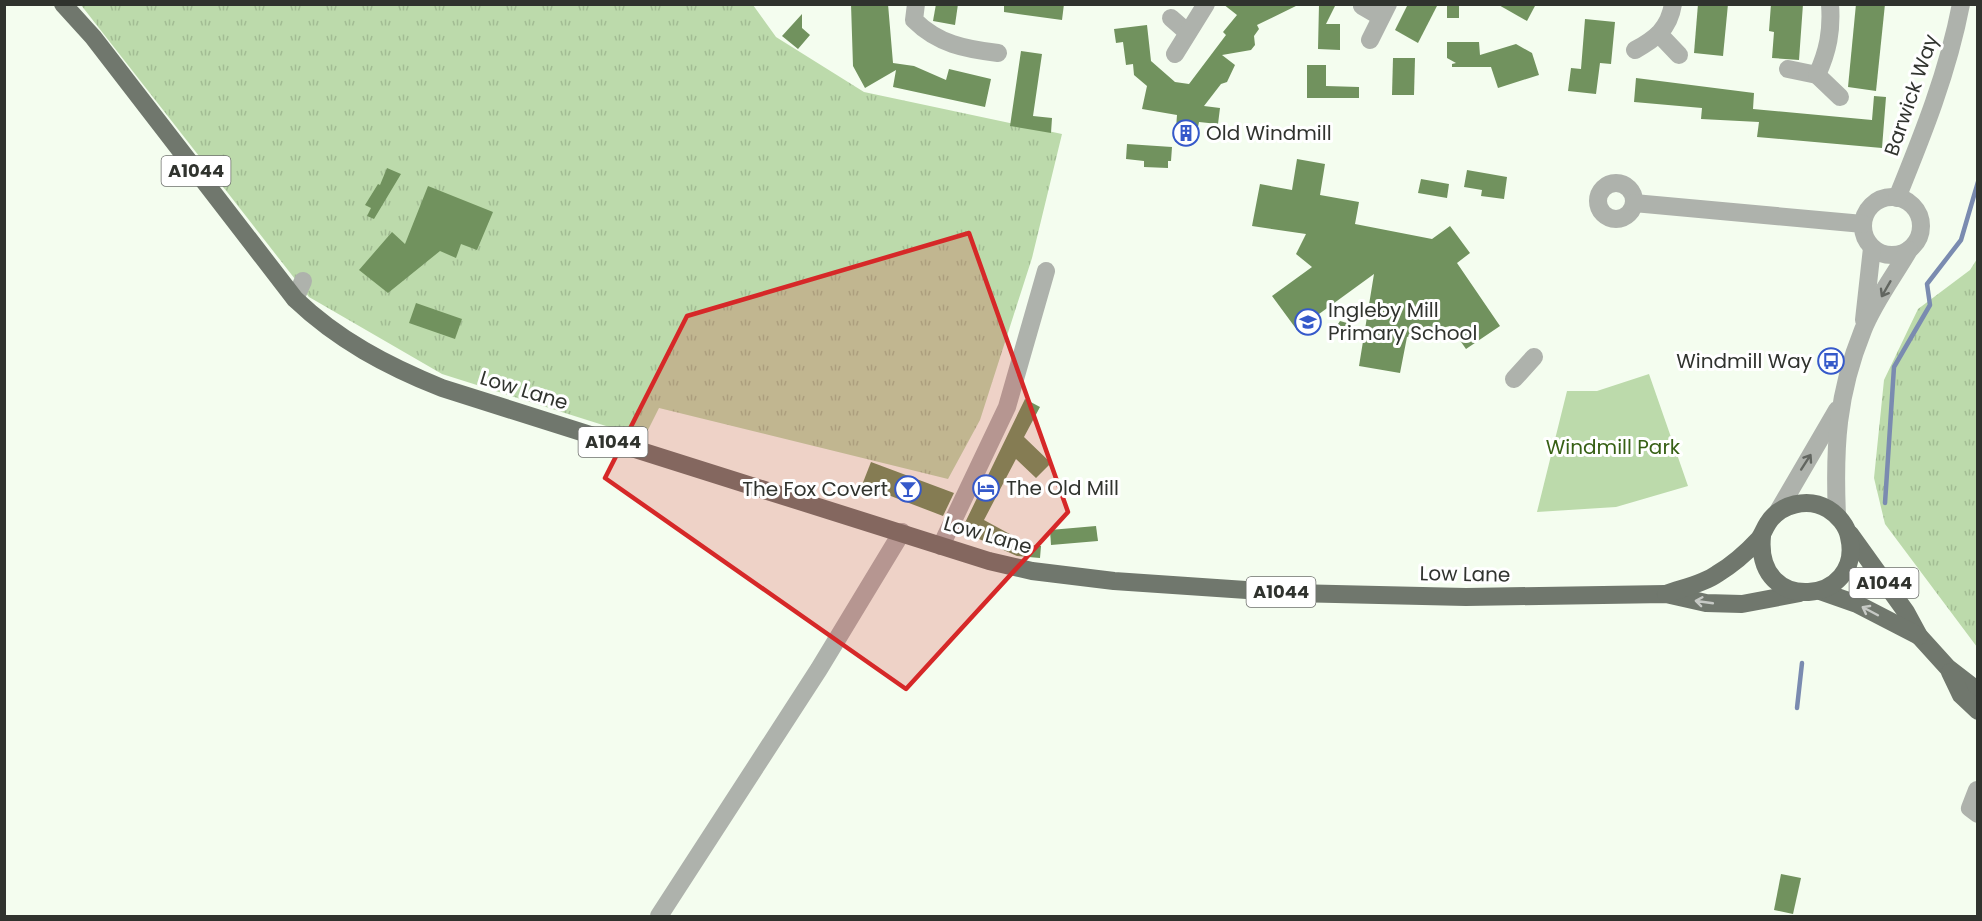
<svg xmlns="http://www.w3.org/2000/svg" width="1982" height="921" viewBox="0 0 1982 921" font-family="Poppins,sans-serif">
<defs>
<pattern id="grass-tufts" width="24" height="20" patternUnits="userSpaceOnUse" patternTransform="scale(1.5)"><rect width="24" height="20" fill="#bcdaab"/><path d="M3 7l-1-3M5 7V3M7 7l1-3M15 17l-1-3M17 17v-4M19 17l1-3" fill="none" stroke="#a2bc93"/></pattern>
</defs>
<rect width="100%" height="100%" fill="#f4fdef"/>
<!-- grass -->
<g fill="url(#grass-tufts)">
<polygon points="81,5 753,5 776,37 864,92 1062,134 1032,258 980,420 948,479 659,408 644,438 442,374 309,297"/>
<polygon points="1977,259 1977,647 1885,524 1874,478 1884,380 1918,309 1970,270"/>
</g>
<!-- park -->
<polygon fill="#bcdaab" points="1649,374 1688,486 1616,507 1537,512 1567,391 1597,391"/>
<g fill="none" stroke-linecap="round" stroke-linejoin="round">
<!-- stream -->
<g stroke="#7a8bb0" stroke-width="4.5">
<polyline points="1885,503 1894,367 1930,305 1927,284 1961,240 1978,182"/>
<polyline points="1797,708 1802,663"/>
</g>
</g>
<!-- building -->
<g fill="#71925e">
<polygon points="851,4 888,4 893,63 914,66 946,80 949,69 991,79 985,107 893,87 896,70 865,88 853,66"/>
<polygon points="936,4 958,4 955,25 933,21"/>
<polygon points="1004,4 1064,4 1062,20 1004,12"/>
<polygon points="1223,4 1300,4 1257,25 1259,29 1254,36 1255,45 1251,50 1222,55 1235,65 1227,82 1221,84 1204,106 1220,108 1218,124 1199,122 1196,137 1192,141 1175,142 1177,115 1142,109 1147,86 1134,75 1133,64 1126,65 1123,42 1116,43 1114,29 1147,25 1151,61 1175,82 1189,84 1226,35 1223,32 1237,15"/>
<polygon points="1319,4 1336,4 1326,24 1340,24 1340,50 1318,49"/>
<polygon points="1408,4 1438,4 1418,43 1395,30"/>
<rect x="1447" y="4" width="12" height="14"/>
<polygon points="1497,4 1536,4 1527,21"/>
<polygon points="1698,4 1728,4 1723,56 1694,53"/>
<polygon points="1771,4 1803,4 1799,60 1772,58 1774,32 1769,31"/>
<polygon points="1856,4 1885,4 1876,91 1848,87"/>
<polygon points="802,14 802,28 810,35 798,49 782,36"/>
<polygon points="1585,19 1615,22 1611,64 1600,63 1596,94 1568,91 1571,68 1581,69"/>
<polygon points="1447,42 1479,42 1480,55 1516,44 1532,53 1539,75 1498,88 1491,67 1452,67 1452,64 1456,63 1447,58"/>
<polygon points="1021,51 1042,54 1033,116 1052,118 1051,133 1010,126"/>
<polygon points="1393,58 1415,58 1414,95 1392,95"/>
<polygon points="1307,65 1326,65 1326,86 1359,87 1359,98 1307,98"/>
<polygon points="1636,78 1754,93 1753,109 1872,120 1874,96 1886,97 1882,148 1757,137 1759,122 1701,119 1702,108 1634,102"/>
<polygon points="1127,144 1172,147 1171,161 1168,161 1168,168 1144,167 1144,161 1126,159"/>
<polygon points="1297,159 1325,164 1320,195 1359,202 1355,224 1432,239 1450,226 1470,253 1457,263 1500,326 1466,349 1450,326 1407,337 1400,373 1359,366 1374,274 1297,330 1272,296 1312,267 1296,254 1306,234 1252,226 1260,184 1292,190"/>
<polygon points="387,168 401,174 374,219 367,216 371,208 365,205 378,184 380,185"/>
<polygon points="1467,170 1507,177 1504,199 1481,196 1482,190 1464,187"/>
<polygon points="1421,179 1449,184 1447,198 1418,193"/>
<polygon points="428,186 493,212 477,250 461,244 456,258 440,251 388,293 359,270 392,232 405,244"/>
<polygon points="416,303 462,319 455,339 409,323"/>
<polygon points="1340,321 1347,323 1358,332 1343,339 1334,330"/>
<polygon points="1025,399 1040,407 1024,437 1051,463 1036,478 1016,459 984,520 1019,539 1017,544 1041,546 1040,558 1017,556 961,531"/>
<polygon points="871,462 954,493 943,516 862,485"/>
<polygon points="1096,526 1098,541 1051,545 1050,530"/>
<polygon points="1781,874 1801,878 1793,914 1774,910"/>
</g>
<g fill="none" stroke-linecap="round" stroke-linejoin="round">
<!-- minor -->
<g stroke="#aeb2ac" stroke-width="18">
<path d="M916 4 914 20C938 44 965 49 998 53"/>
<polyline points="1362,6 1381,17"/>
<polyline points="1171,18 1187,32"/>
<polyline points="1659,34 1679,55"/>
<polyline points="1370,40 1388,4"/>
<path d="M1635 50C1655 39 1669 29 1673 4"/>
<polyline points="1175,54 1206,4"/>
<path d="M1788 69 1817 75C1828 51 1832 31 1830 4"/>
<polyline points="1817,75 1840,97"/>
<circle cx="1616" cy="201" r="18"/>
<circle cx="1892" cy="226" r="29"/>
<path d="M1897 198C1923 134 1948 72 1961 4"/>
<polyline points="1634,203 1863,224"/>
<polyline points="295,299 303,281"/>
<polyline points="1864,320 1872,248"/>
<polyline points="1514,379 1534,357"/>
<polyline points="1777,513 1837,410"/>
<path d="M1837 516C1834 447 1837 394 1863 330 1874 302 1894 276 1909 250"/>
<polyline points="941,546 1007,407 1046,271"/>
<polyline points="1977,790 1970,808 1978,814"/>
<polyline points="659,916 819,669 902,532"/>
</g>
<!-- major -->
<g stroke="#70776d" stroke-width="18">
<path d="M63 4 93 37 295 299C338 340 387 366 442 388L989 561 1032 571 1114 581 1292 593 1466 597 1666 594 1706 603 1742 604 1800 593"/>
<polyline points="1850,534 1906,612 1919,636 1948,668 1978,691"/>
<polyline points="1820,591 1857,604 1919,636"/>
<path d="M1666 594C1682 588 1703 584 1717 574 1732 565 1747 552 1759 539 1763 534 1764 529 1768 523 1780 504 1808 497 1828 509 1838 515 1847 526 1849 537 1865 604 1754 617 1762 536"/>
<polyline points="1950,672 1961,695 1978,711"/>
</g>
</g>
<!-- one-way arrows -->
<defs><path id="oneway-shaft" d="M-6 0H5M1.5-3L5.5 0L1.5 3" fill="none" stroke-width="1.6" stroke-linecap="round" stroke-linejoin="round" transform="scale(1.5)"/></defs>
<g stroke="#626660">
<use href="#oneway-shaft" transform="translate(1886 289) rotate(120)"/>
<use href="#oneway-shaft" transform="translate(1806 462) rotate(-57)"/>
</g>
<g stroke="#c6c9c5">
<use href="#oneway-shaft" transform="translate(1704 602) rotate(-172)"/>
<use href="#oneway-shaft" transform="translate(1870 611) rotate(-152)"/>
</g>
<!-- marked area -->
<path fill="#d62828" fill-opacity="0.2" stroke="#d62828" stroke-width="4.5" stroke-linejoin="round" d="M969 233 1068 512 906 689 605 478 687 316Z"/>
<!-- icons -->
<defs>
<g id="building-ring" transform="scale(1.35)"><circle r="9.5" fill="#fff" stroke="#3559ca" stroke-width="1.5"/><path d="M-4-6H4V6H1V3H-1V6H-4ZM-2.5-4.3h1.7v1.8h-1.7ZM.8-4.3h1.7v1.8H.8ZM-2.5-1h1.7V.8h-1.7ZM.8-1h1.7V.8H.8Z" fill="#3559ca"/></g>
<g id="school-ring" transform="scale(1.35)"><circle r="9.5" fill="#fff" stroke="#3559ca" stroke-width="1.5"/><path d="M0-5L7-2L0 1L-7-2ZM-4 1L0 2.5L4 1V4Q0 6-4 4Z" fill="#3559ca"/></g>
<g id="bus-ring" transform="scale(1.35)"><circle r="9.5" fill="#fff" stroke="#3559ca" stroke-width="1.5"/><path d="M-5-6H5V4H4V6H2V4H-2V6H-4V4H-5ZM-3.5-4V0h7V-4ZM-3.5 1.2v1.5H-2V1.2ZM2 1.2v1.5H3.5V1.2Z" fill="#3559ca"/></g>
<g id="hotel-ring" transform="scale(1.35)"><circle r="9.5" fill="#fff" stroke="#3559ca" stroke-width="1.5"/><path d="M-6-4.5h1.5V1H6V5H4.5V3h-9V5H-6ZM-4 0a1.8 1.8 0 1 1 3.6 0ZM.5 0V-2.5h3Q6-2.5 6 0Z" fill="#3559ca"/></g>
<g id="bar-ring" transform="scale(1.35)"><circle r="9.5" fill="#fff" stroke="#3559ca" stroke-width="1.5"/><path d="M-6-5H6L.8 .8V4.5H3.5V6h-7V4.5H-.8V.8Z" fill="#3559ca"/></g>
</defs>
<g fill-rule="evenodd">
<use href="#building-ring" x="1186" y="133"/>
<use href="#school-ring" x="1308" y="322"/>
<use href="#bus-ring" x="1831" y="361"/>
<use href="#hotel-ring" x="986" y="488"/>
<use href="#bar-ring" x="908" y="489"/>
</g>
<g text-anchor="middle" stroke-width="6" stroke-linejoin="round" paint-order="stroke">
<!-- shield labels -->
<g fill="#fff" stroke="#6e706d" stroke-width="1.5">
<rect x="161.5" y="156" width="69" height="30" rx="4.5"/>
<rect x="578.5" y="427" width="69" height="30" rx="4.5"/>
<rect x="1849.5" y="568" width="69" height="30" rx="4.5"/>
<rect x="1246.5" y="577" width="69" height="30" rx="4.5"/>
</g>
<g font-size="18" font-weight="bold" fill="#30332e">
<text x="196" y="177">A1044</text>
<text x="613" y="448">A1044</text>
<text x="1884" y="589">A1044</text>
<text x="1281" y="598">A1044</text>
</g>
<!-- street labels -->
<g font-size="20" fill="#30332e" stroke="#fff">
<text transform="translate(1911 95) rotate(-71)" y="7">Barwick Way</text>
<text transform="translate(524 390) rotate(17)" y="7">Low Lane</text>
<text transform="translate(988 535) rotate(16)" y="7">Low Lane</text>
<text transform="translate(1465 574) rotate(1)" y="7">Low Lane</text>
</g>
<!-- poi labels -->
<g font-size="20" fill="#30332e" stroke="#fff" text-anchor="start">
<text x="1206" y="140">Old Windmill</text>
<text x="1328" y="317">Ingleby Mill<tspan x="1328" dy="23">Primary School</tspan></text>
<text x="1812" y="368" text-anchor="end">Windmill Way</text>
<text x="1006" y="495">The Old Mill</text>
<text x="888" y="496" text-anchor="end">The Fox Covert</text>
</g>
<!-- park labels -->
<g font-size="20" fill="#376015" stroke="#fff">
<text x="1613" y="454">Windmill Park</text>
</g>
</g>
<!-- border -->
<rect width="1982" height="921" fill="none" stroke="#30332e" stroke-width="12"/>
</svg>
